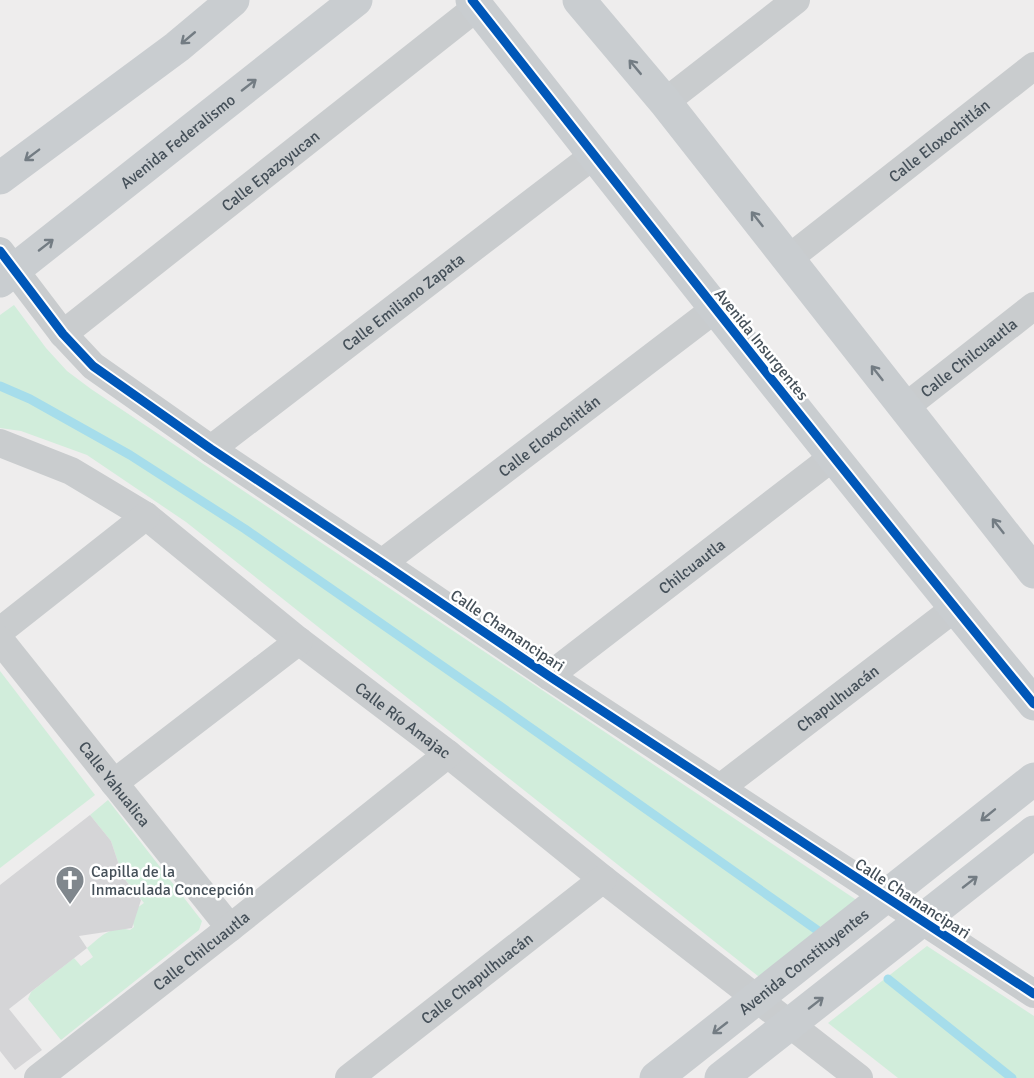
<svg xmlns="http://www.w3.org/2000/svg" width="1034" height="1078" viewBox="0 0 1034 1078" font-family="Signika,sans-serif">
<rect width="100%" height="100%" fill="#eeeded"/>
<!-- green -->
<g fill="#d1eddb">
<polygon points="14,305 46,348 67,371 91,389 858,901 763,980 186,522 87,455 21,431 0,428 0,315"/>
<polygon points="0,671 95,795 0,868"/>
<path d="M108 800 202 921 199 930 61 1040 28 999 31 992 74 958 81 966 93 957 87 948C101 937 110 925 130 930L134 927 133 923 137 908 144 903 123 877 111 841 90 815Z"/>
<polygon points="927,946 1034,1016 1034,1078 898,1078 828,1023"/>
</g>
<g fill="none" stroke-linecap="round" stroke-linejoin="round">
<!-- stream -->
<g stroke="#a6ddeb" stroke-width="9">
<polyline points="0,386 30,399 130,455 245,529 500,706 817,930"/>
<polyline points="888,979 1012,1078"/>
</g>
</g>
<!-- building -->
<polygon fill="#d5d5d7" points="90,815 111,841 123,877 141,900 132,928 79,936 87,948 9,1009 42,1050 15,1070 0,1051 0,885"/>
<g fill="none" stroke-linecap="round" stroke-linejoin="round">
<!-- street -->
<g stroke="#c9ccce" stroke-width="28">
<polyline points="665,102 796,0"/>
<polyline points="0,251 63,334 93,366 211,449 382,563 549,676 1034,994"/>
<path id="s1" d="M788 259 1034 66"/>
<path id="s2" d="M63 334 477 7"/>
<path id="s3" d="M904 408 1034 306"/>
<path id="s4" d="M0 443 71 471 146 516 299 641 448 754 603 879 859 1078"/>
<path id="s5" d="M211 449 594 155"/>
<path id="s6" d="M382 563 715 309"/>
<polyline points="0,631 146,516"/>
<path id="s7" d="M0 640 230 928"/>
<path id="s8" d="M549 676 833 457"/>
<polyline points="114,783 299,641"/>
<path id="s9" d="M720 788 955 608"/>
<path id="s10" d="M38 1078 230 928 448 754"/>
<path id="s11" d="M349 1078 603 879"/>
</g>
<!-- secondary -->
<g stroke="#c9cdd0" stroke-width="33">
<path d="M472 0C658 236 843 472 1034 704"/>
<polyline points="579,0 665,102 1034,572"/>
<polyline points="0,178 177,47 233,0"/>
<path id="s12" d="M0 281 356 0"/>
<path id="s13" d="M656 1078 1034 779"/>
<polyline points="721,1078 1034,832"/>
</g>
<!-- cycleway casing -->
<g stroke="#fff" stroke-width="13">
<g id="cycleway">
<path d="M472 0C658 236 843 472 1034 704"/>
<polyline points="0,251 63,334 93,366 211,449 382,563 549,676 1034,994"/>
</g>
</g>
<!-- cycleway -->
<use href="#cycleway" stroke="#0057b8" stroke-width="9"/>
</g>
<!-- one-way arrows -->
<defs><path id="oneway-shaft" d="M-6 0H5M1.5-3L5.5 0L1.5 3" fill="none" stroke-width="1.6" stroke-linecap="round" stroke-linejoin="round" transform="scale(1.5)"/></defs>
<g stroke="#737c83">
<use href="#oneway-shaft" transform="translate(188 38) rotate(140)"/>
<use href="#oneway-shaft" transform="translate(635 67) rotate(-130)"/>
<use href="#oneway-shaft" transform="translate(249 85) rotate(-38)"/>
<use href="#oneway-shaft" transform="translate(32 155) rotate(143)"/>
<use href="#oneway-shaft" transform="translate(757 219) rotate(-128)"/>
<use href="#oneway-shaft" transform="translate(46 245) rotate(-38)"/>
<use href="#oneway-shaft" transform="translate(877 373) rotate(-128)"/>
<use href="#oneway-shaft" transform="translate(998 526) rotate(-128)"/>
<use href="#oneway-shaft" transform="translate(988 815) rotate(141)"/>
<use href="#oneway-shaft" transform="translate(970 882) rotate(-38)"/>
<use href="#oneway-shaft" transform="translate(816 1003) rotate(-38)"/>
<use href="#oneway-shaft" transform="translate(720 1028) rotate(142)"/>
</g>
<!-- icons -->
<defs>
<g id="church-pin" transform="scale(1.5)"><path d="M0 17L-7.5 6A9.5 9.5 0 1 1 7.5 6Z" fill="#80878d" stroke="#fff"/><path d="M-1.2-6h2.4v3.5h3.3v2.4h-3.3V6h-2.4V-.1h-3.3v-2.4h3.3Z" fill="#fff"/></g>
</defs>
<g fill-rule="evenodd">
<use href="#church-pin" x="70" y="880"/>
</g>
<g text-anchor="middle" stroke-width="5" stroke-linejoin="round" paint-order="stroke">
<!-- street labels -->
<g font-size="16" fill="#455059" stroke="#fff">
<text dy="6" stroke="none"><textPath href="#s1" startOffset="192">Calle Eloxochitlán</textPath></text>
<text dy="6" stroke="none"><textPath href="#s12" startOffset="226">Avenida Federalismo</textPath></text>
<text dy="6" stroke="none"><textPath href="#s2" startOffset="264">Calle Epazoyucan</textPath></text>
<text dy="6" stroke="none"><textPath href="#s5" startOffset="242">Calle Emiliano Zapata</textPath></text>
<text transform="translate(762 344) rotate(51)" y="6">Avenida Insurgentes</text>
<text dy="6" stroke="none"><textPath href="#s3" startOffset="82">Calle Chilcuautla</textPath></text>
<text dy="6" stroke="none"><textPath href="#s6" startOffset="210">Calle Eloxochitlán</textPath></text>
<text dy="6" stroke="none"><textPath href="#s8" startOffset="180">Chilcuautla</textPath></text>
<text transform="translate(508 630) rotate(34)" y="6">Calle Chamancipari</text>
<text dy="6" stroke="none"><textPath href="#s9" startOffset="148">Chapulhuacán</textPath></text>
<text dy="6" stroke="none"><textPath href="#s4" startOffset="492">Calle Río Amajac</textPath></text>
<text dy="6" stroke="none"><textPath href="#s7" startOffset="184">Calle Yahualica</textPath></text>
<text transform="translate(913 898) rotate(33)" y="6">Calle Chamancipari</text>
<text dy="6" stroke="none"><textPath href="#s10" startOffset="207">Calle Chilcuautla</textPath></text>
<text dy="6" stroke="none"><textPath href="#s13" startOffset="188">Avenida Constituyentes</textPath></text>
<text dy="6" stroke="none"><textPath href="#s11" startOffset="162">Calle Chapulhuacán</textPath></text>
</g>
<!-- poi labels -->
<g font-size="16" fill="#455059" stroke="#fff" text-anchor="start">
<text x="91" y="877">Capilla de la<tspan x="91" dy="18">Inmaculada Concepción</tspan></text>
</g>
</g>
</svg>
